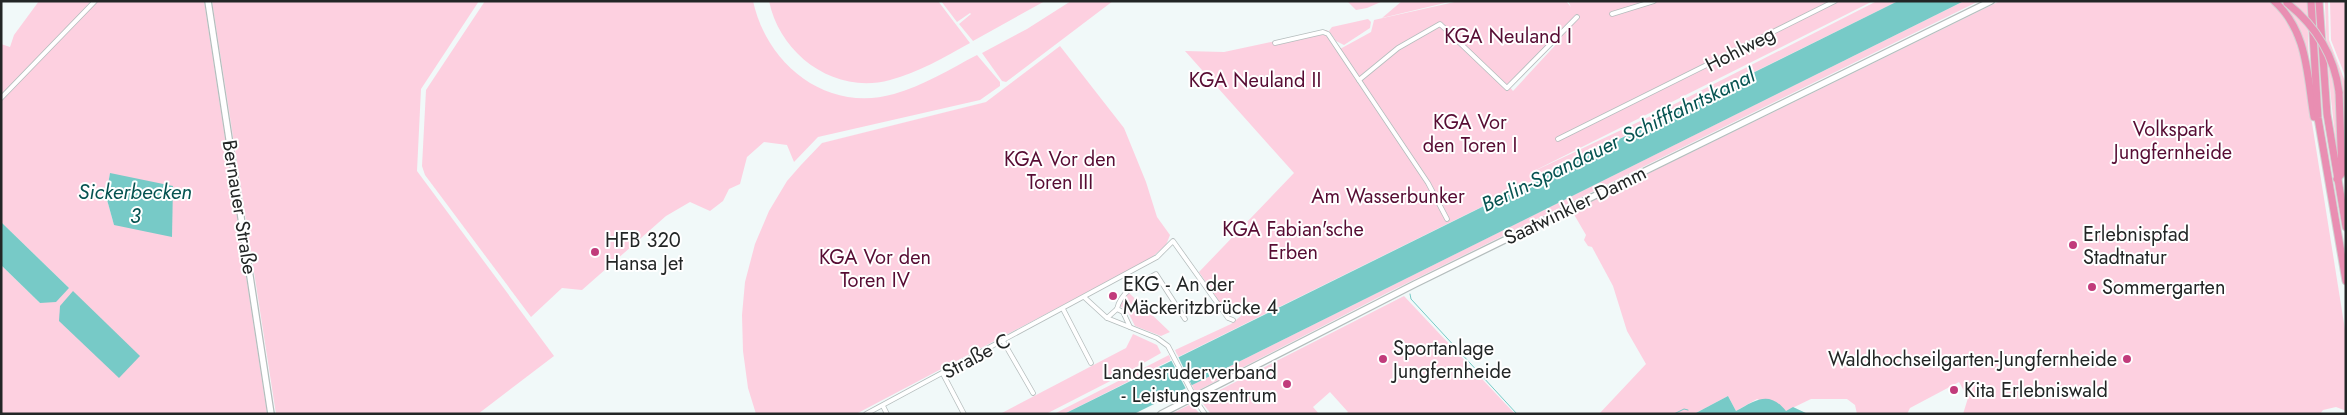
<svg xmlns="http://www.w3.org/2000/svg" width="2347" height="415" viewBox="0 0 2347 415" font-family="Jost,sans-serif">
<rect width="100%" height="100%" fill="#f1f9f9"/>
<!-- green -->
<g fill="#fdd0e0" fill-rule="evenodd">
<path d="M39 1H204L267 414H1V265L40 303 69 288 1 222V44L10 47 14 35ZM110 173 114 225 106 196Z"/>
<polygon points="212,1 479,1 421,89 417,171 554,356 478,414 276,414"/>
<path d="M485 1H753C767 65 827 113 894 94 923 86 950 69 977 55L1000 82V86L980 100 818 137 794 162 787 145 764 142 747 157 740 184 729 189 723 201 710 211 690 202 666 216 582 290 562 288 531 317 425 175 422 166 426 90Z"/>
<path d="M769 1H938L970 43C943 58 919 72 890 80 835 95 780 55 769 1Z"/>
<polygon points="941,1 1045,1 973,41 959,24 971,14 970,13 957,22"/>
<polygon points="1071,1 1113,1 1006,82 1002,81 982,53 1027,29"/>
<polygon points="1347,1 1383,1 1367,8 1356,10"/>
<polygon points="1402,1 1453,1 1382,18"/>
<path d="M1459 1H1566L1571 7 1568 1H1873L1528 174 1653 115 1877 1H1898L1178 357 1175 350 1231 324 1241 316 1238 306 1226 312 1199 272 1294 173 1185 51 1224 52 1327 30 1340 49 1371 32 1374 20ZM1575 16 1555 40 1557 43 1562 38 1513 91 1509 86Z"/>
<polygon points="1964,1 1979,1 1387,293 1195,392 1192,385"/>
<path d="M2000 1H2269C2285 16 2294 33 2301 54L2346 336V414L2344 410 2336 407 2323 410 2320 414H1963L1968 398 1959 382 1910 408 1907 414H1857L1855 405 1847 399H1811L1786 411 1757 399 1736 411 1728 396 1694 414H1599L1646 364 1627 331 1613 286 1592 247 1588 246 1584 240 1586 235 1572 211Z"/>
<polygon points="2282,1 2307,1 2309,68 2280,4"/>
<path d="M2325 1H2328L2329 40 2346 84 2345 158H2338C2331 105 2326 54 2325 1Z"/>
<polygon points="2330,1 2346,1 2346,78 2331,40"/>
<polygon points="1368,19 1371,22 1370,28 1344,45 1336,41 1329,31 1332,27"/>
<polygon points="1060,46 1124,128 1146,182 1157,217 1170,235 1166,245 1150,259 856,414 756,414 748,388 743,351 742,315 745,282 755,244 769,211 787,181 801,165 822,143 986,102"/>
<polygon points="1128,292 1170,332 1161,336 1135,326 1128,312 1120,306"/>
<polygon points="1404,296 1515,414 1346,414 1348,412 1330,392 1313,407 1319,414 1211,414 1200,400"/>
<polygon points="1133,334 1157,345 1161,353 1126,373 1046,414 1000,414 1126,348"/>
<polygon points="1169,355 1171,360 1064,414 1054,414"/>
<polygon points="1191,404 1200,414 1171,414"/>
</g>
<!-- water -->
<g fill="#77cac7">
<polygon points="1898,1 1964,1 1134,414 1064,414"/>
<polygon points="110,173 173,186 172,237 114,225 106,196"/>
<polygon points="1,222 69,288 56,302 40,303 1,265"/>
<polygon points="73,291 140,356 119,378 59,321 60,306"/>
<path d="M1728 396 1736 411C1756 400 1769 390 1786 411L1793 407 1808 414H1694Z"/>
</g>
<!-- pier -->
<polygon fill="#f1f9f9" points="1177,354 1193,388 1187,391 1170,358"/>
<g fill="none" stroke-linecap="round" stroke-linejoin="round">
<!-- stream -->
<g stroke="#77cac7" stroke-width="1">
<polyline points="1410,294 1411,299 1517,414"/>
<polyline points="1674,414 1684,409 1688,410"/>
</g>
<!-- minor casing -->
<g stroke="#b5bdbd" stroke-width="5.5">
<g id="minor">
<polyline points="1612,14 1654,1"/>
<polyline points="1275,43 1323,32 1328,34 1428,183 1447,219"/>
<polyline points="1359,80 1398,48 1440,24 1507,88 1577,17"/>
<polyline points="1,98 95,1"/>
<polyline points="1558,139 1835,1"/>
<polyline points="1084,297 1107,318 1157,338 1168,346 1197,402 1205,414"/>
<polyline points="1063,309 1091,363"/>
<path d="M1117 309C1121 290 1140 283 1156 274L1185 319"/>
<polyline points="1117,309 1123,312 1130,327"/>
<polyline points="1107,318 1117,309"/>
<polyline points="1003,341 1033,393"/>
<polyline points="943,374 964,414"/>
<polyline points="883,406 887,414"/>
<polyline points="866,414 1157,257 1173,241 1228,318 1233,320"/>
</g>
</g>
<!-- secondary casing -->
<g stroke="#b5bdbd" stroke-width="8">
<g id="secondary">
<polyline points="208,1 271,414"/>
<polyline points="1161,414 1415,284 1991,1"/>
</g>
</g>
<!-- motorway casing -->
<g stroke="#d3d4d4" stroke-width="9">
<g id="motorway">
<path d="M2274 1C2308 31 2307 76 2314 117"/>
<polyline points="2311,1 2318,118 2346,281"/>
<polyline points="2319,1 2327,114 2346,227"/>
<polyline points="2337,179 2342,173 2339,92"/>
</g>
</g>
<!-- minor -->
<use href="#minor" stroke="#fff" stroke-width="4"/>
<!-- secondary -->
<use href="#secondary" stroke="#fff" stroke-width="5.5"/>
<!-- motorway -->
<use href="#motorway" stroke="#e98eb2" stroke-width="7"/>
<!-- motorway-bridge casing -->
<g stroke="#d3d4d4" stroke-width="9" stroke-linecap="butt">
<path id="motorway-bridge" d="M2287 3C2316 26 2334 54 2339 92"/>
</g>
<!-- motorway-bridge -->
<use href="#motorway-bridge" stroke="#e98eb2" stroke-width="7"/>
</g>
<!-- markers -->
<g fill="#c13b7b" stroke="#fff" stroke-width="2">
<circle cx="2073" cy="245" r="5"/>
<circle cx="595" cy="252" r="5"/>
<circle cx="2092" cy="287" r="5"/>
<circle cx="1113" cy="296" r="5"/>
<circle cx="1383" cy="359" r="5"/>
<circle cx="2127" cy="359" r="5"/>
<circle cx="1287" cy="384" r="5"/>
<circle cx="1954" cy="390" r="5"/>
</g>
<g text-anchor="middle" stroke-width="4" stroke-linejoin="round" paint-order="stroke">
<!-- park labels -->
<g font-size="20" fill="#570c33" stroke="#fff">
<text x="1508" y="43">KGA Neuland I</text>
<text x="1255" y="87">KGA Neuland II</text>
<text x="1470" y="129">KGA Vor<tspan x="1470" dy="23">den Toren I</tspan></text>
<text x="2173" y="136">Volkspark<tspan x="2173" dy="23">Jungfernheide</tspan></text>
<text x="1060" y="166">KGA Vor den<tspan x="1060" dy="23">Toren III</tspan></text>
<text x="1388" y="203">Am Wasserbunker</text>
<text x="1293" y="236">KGA Fabian'sche<tspan x="1293" dy="23">Erben</tspan></text>
<text x="875" y="264">KGA Vor den<tspan x="875" dy="23">Toren IV</tspan></text>
</g>
<!-- street labels -->
<g font-size="20" fill="#232626" stroke="#fff">
<text transform="translate(1740 49) rotate(-27)" y="7">Hohlweg</text>
<text transform="translate(1575 205) rotate(-26)" y="7">Saatwinkler Damm</text>
<text transform="translate(240 207) rotate(81)" y="7">Bernauer Straße</text>
<text transform="translate(976 356) rotate(-28)" y="7">Straße C</text>
</g>
<!-- poi labels -->
<g font-size="20" fill="#232626" stroke="#fff" text-anchor="start">
<text x="2083" y="241">Erlebnispfad<tspan x="2083" dy="23">Stadtnatur</tspan></text>
<text x="605" y="247">HFB 320<tspan x="605" dy="23">Hansa Jet</tspan></text>
<text x="1123" y="291">EKG - An der<tspan x="1123" dy="23">Mäckeritzbrücke 4</tspan></text>
<text x="2102" y="294">Sommergarten</text>
<text x="1393" y="355">Sportanlage<tspan x="1393" dy="23">Jungfernheide</tspan></text>
<text x="2117" y="366" text-anchor="end">Waldhochseilgarten-Jungfernheide</text>
<text x="1277" y="379" text-anchor="end">Landesruderverband<tspan x="1277" dy="23">- Leistungszentrum</tspan></text>
<text x="1964" y="397">Kita Erlebniswald</text>
</g>
<!-- water labels -->
<g font-size="21" font-style="italic" fill="#065351" stroke="#fff">
<text transform="translate(1618 140) rotate(-26)" y="7">Berlin-Spandauer Schifffahrtskanal</text>
<text x="135" y="199">Sickerbecken<tspan x="135" dy="24">3</tspan></text>
</g>
</g>
<!-- border -->
<rect width="2347" height="415" fill="none" stroke="#232626" stroke-width="5"/>
</svg>
